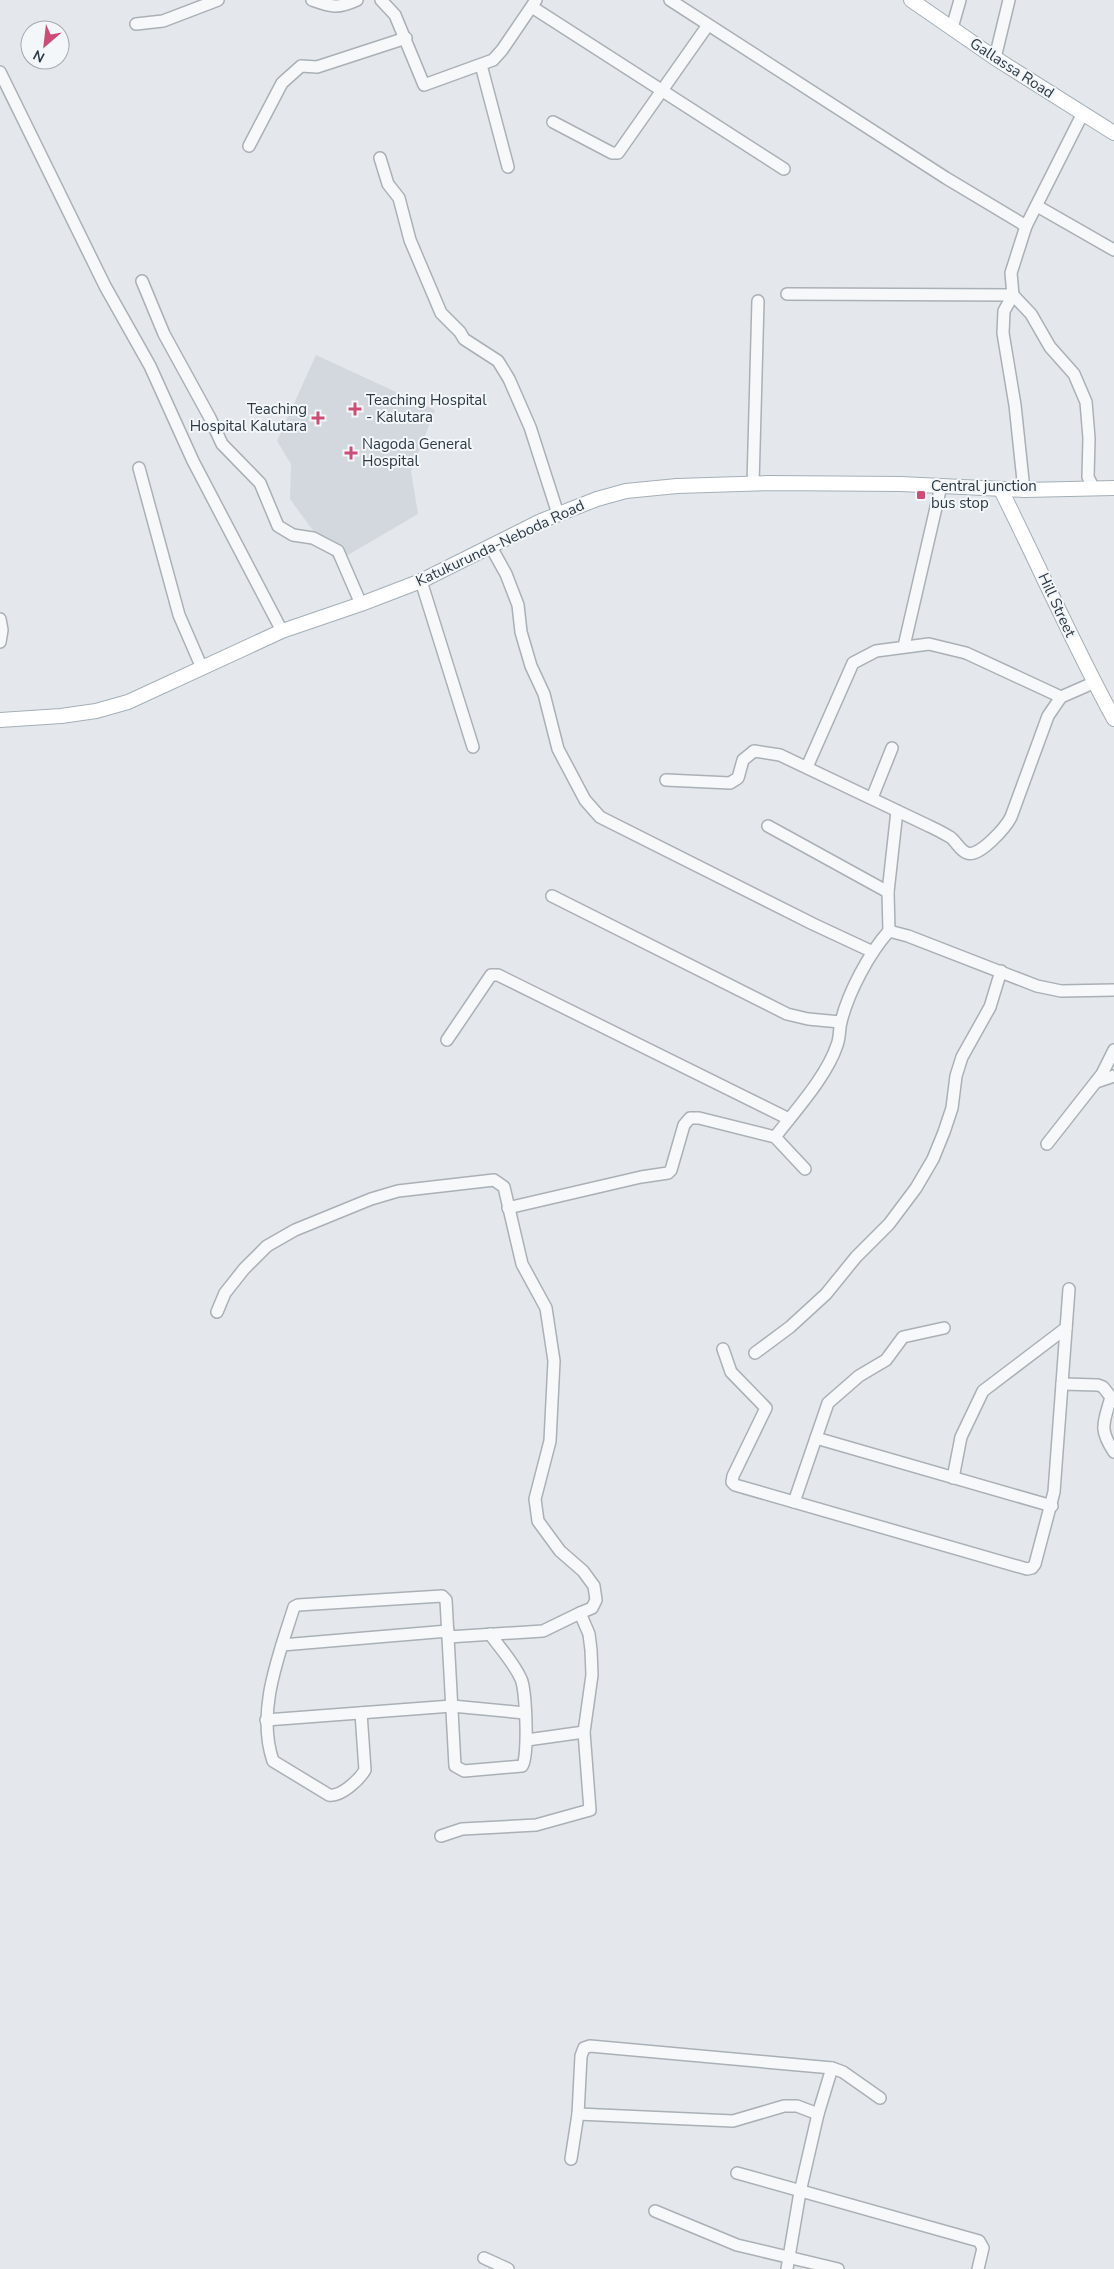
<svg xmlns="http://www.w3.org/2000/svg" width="1114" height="2269" viewBox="0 0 1114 2269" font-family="'Nunito Sans',sans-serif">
<rect width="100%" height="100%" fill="#e4e8ec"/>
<!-- built -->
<polygon fill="#d2d8dd" points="316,355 435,410 411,471 418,514 336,562 290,499 291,464 277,441"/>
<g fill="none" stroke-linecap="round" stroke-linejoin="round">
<!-- minor casing -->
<g stroke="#a9b0b6" stroke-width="14">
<g id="minor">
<path d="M312 0C332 7 337 9 357 0"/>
<polyline points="381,0 395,15 424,85 493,60 502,50 536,0"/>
<polyline points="670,0 946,178 1026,226"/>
<polyline points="532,7 784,169"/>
<polyline points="136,24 163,21 218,0"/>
<polyline points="952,28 960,0"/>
<polyline points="995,58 1009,0"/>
<polyline points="481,65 508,167"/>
<polyline points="0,72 105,286 150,366 193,461 282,631"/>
<polyline points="553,122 612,153 618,153 708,25"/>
<polyline points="249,146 282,83 301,66 317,67 406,38"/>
<polyline points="380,158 388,184 399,198 410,240 441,313 460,332 464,339 498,361 509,379 530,427 558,514"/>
<polyline points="1037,206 1114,250"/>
<polyline points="142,281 164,334 210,418 222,444 260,483 278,526 293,535 313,538 338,551 361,604"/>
<polyline points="787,294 1013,295 1011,273 1026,226 1083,113"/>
<polyline points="139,468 179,615 202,668"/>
<polyline points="753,484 758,301"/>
<polyline points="1024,490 1015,405 1003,333 1004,311 1013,295 1031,314 1050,347 1074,374 1086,402 1089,438 1088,477 1094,489"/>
<polyline points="491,547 506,574 518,605 521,632 531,666 544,694 558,749 585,800 600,817 813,924 873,952"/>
<polyline points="421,581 473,747"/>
<polyline points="0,619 2,630 0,642"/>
<polyline points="904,646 941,486"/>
<polyline points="807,767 853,663 876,651 929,644 966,653 1061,697"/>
<path d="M666 780 730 783 738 778 743 760 754 751 780 755 929 826C936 829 943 833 950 837 956 841 960 851 967 853 979 858 1006 827 1011 817L1048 716 1061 697 1093 683"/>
<polyline points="872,798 892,748"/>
<polyline points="768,826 888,892"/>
<polyline points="552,896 787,1014 808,1019 840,1022"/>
<polyline points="889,931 888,892 897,811"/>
<polyline points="447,1040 491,975 498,975 789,1119"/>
<polyline points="1096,1082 1114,1076"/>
<path d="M775 1137C795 1111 827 1076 837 1045 840 1038 839 1029 841 1022 848 993 869 953 889 931L908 936 1037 986 1061 991 1114 990"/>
<polyline points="1047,1144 1102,1074 1114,1050"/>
<polyline points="508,1208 641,1177 668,1173 671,1170 684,1125 690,1118 699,1118 775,1137 805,1169"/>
<polyline points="217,1312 225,1293 244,1269 267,1246 295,1230 371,1199 398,1191 494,1180 504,1187 522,1264 546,1308 554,1361 550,1441 535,1499 538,1521 560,1551 583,1571 594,1586 596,1600 592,1608 580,1613 589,1634 591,1650 592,1675 584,1732 590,1810 536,1825 462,1829 441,1836"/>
<polyline points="723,1349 731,1372 766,1408 733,1476 732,1482 735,1485 1027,1569 1032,1568 1035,1564 1054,1492 1069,1289"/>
<polyline points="755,1353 790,1327 826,1294 856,1257 889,1224 916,1188 933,1159 944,1132 952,1108 956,1076 962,1057 990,1007 1001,971"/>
<polyline points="1062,1384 1098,1385 1103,1387 1114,1401"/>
<path d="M1111 1397C1104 1423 1098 1428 1114 1452"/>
<polyline points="816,1438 1052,1506"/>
<polyline points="953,1478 961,1437 983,1391 1066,1328"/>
<polyline points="794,1502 828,1403 859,1376 886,1360 903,1337 944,1328"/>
<polyline points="448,1637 543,1631 580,1613"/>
<polyline points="282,1645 448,1631"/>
<path d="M361 1713 365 1770C359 1780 341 1797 329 1795L273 1761C256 1711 279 1655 294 1607L298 1605 442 1596 446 1600 455 1766 464 1771 522 1766C529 1759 526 1689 521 1679 514 1663 500 1648 490 1634"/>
<polyline points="266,1720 452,1706 525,1713"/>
<polyline points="527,1740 584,1732"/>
<polyline points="578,2114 733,2121 784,2106 797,2106 818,2114"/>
<polyline points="571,2159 578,2114 581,2056 584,2048 590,2046 832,2068 843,2072 880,2098"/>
<polyline points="737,2173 979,2241 983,2248 978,2269"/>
<polyline points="655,2211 737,2245 838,2269"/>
<polyline points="484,2258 508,2269"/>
<polyline points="787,2269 800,2192 818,2114 832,2068"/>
</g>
</g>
<!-- major casing -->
<g stroke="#a3afb7" stroke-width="16">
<g id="major">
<polyline points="911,0 995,58 1114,133"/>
<path d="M1001 490C1039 566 1073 644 1114 719"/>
<polyline points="0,720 61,716 96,711 128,702 282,631 361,604 421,581 541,521 597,499 626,491 677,486 768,483 901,484 1024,490 1114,488"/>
</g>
</g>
<!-- minor -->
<use href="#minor" stroke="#f7f8fa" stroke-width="11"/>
<!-- major -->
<use href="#major" stroke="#fff" stroke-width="14"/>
</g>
<!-- markers -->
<g fill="#cd4d76" stroke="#f4f7f9" stroke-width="2">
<path d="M352.5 401.5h5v5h5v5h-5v5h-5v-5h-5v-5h5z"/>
<path d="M315.5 410.5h5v5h5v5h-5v5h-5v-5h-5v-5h5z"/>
<path d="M348.5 445.5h5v5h5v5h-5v5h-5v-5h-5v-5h5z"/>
<rect x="916" y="490" width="10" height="10" rx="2.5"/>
</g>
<g text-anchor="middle" stroke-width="4" stroke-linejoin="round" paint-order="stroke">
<!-- street labels -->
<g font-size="15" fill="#2c3944" stroke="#f4f7f9">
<text transform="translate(1012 68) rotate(33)" y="5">Gallassa Road</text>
<text transform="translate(500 543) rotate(-25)" y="5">Katukurunda-Neboda Road</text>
<text transform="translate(1057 605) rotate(65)" y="5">Hill Street</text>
</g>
<!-- poi labels -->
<g font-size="15" fill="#2c3944" stroke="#f4f7f9" text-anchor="start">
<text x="366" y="405">Teaching Hospital<tspan x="366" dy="17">- Kalutara</tspan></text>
<text x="307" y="414" text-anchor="end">Teaching<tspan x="307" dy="17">Hospital Kalutara</tspan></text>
<text x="362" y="449">Nagoda General<tspan x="362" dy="17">Hospital</tspan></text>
<text x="931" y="491">Central junction<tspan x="931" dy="17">bus stop</tspan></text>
</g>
</g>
<!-- north arrow -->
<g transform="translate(45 45) rotate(208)"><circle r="24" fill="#f4f7f9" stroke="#a4abb1"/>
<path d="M0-4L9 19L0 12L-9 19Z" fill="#cd4d76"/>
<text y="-8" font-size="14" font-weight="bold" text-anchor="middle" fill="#2c3944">N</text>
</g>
</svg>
